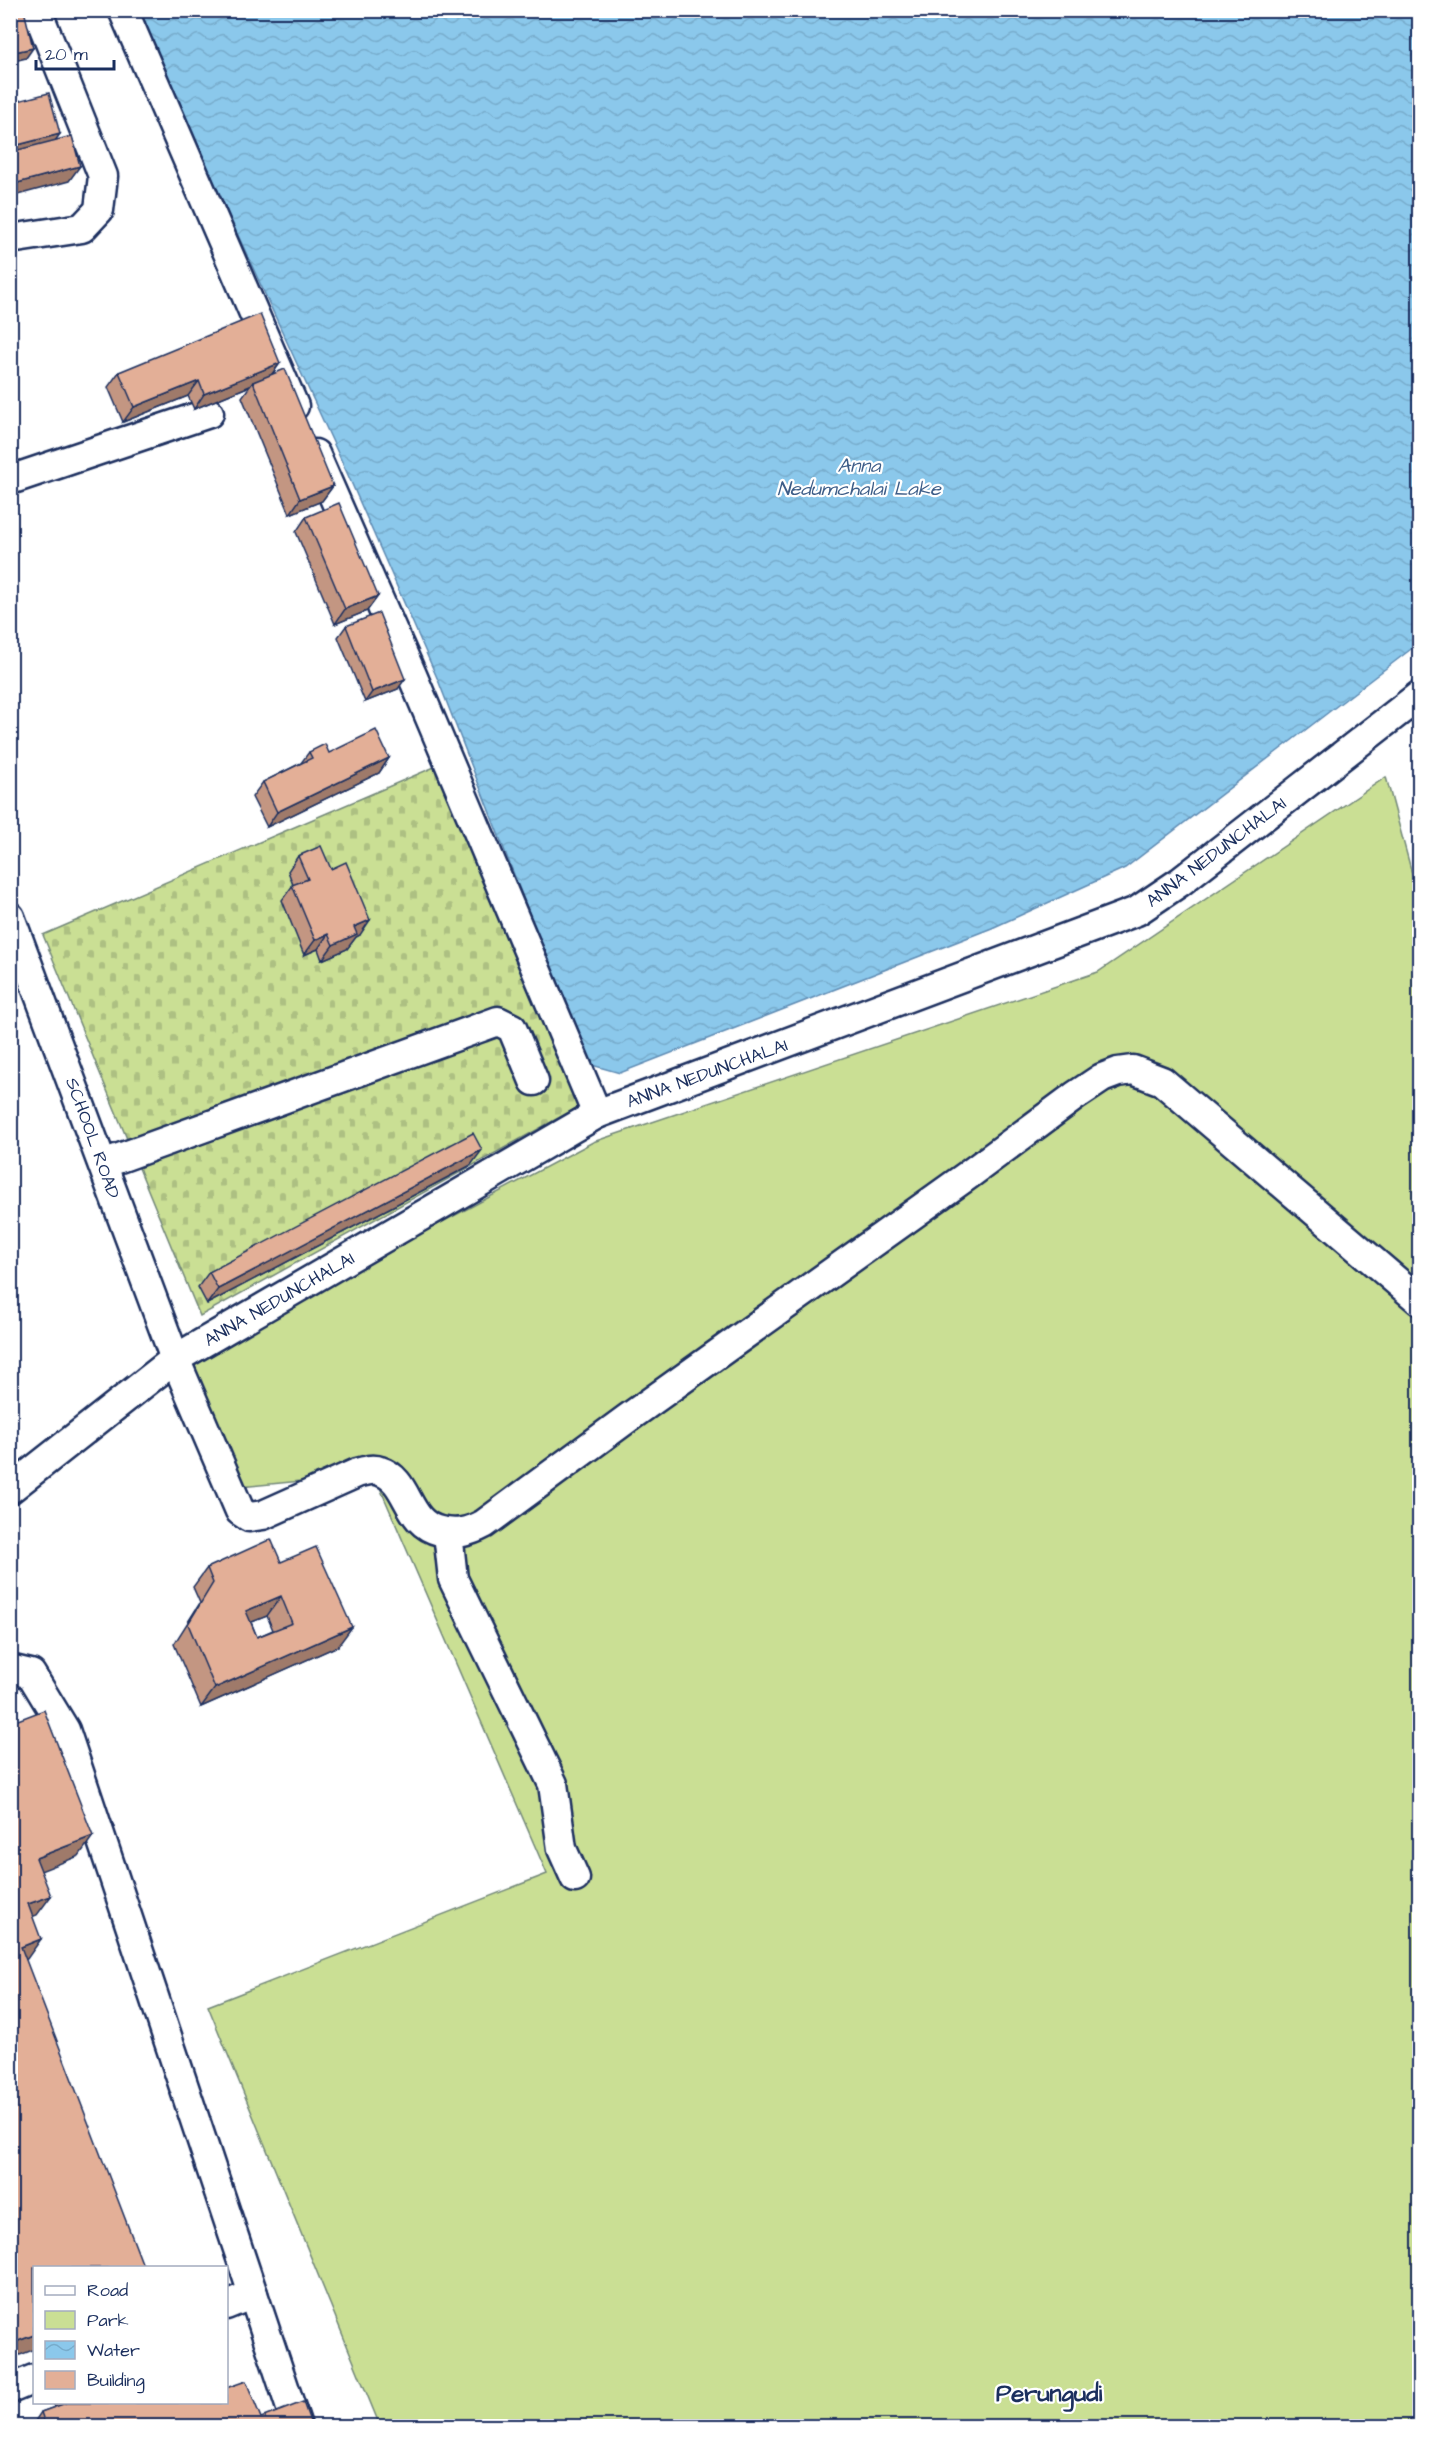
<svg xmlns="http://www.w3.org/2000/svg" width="1430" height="2437" viewBox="0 0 1430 2437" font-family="'Architects Daughter',sans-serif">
<defs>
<pattern id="cemetery-stones" width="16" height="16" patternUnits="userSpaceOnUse" patternTransform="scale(1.5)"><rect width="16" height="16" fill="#cadf94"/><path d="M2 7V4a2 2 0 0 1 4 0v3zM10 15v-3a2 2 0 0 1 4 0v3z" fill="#adc082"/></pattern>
<pattern id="water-waves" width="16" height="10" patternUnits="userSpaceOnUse" patternTransform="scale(1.5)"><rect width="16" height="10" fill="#8bc8eb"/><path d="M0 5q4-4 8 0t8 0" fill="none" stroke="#77accc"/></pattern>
</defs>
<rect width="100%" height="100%" fill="#fff"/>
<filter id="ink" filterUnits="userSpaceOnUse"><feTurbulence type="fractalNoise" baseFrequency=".0167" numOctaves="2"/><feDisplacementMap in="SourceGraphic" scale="12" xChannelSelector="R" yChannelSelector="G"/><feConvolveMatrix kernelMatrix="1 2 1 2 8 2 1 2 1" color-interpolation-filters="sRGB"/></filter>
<g filter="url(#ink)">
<!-- green -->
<polygon fill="#cadf94" stroke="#728779" stroke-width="1.5" points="1386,777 1420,903 1419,2426 380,2426 208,2006 547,1874 374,1474 230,1488 181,1361 593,1142 1098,972"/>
<!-- cemetery -->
<polygon fill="url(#cemetery-stones)" stroke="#728779" stroke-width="1.5" points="439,765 580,1106 200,1316 43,935"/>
<!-- water -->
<polygon fill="url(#water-waves)" stroke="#5e8bb3" stroke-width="1.5" points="130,11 1419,11 1419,643 1125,868 992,928 620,1073 588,1064 438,680 348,475 191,133"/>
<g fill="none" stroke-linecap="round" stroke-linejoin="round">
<!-- minor casing -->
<g stroke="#1b2f5e" stroke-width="33">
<g id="minor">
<polyline points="123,10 294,406"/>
<polyline points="10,239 82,228 99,210 103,176 37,10"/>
<polyline points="315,454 412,675 597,1114"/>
<polyline points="10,480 209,413"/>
<path d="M10 917 175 1359 240 1511 249 1517 263 1515 357 1473C365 1471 373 1468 380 1471 410 1480 405 1523 440 1531 457 1535 469 1532 484 1524L628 1418 971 1173 1075 1096 1102 1078 1118 1072 1133 1070 1162 1081 1420 1301"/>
<polyline points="103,1164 498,1021 512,1028 534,1081"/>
<polyline points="10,1489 175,1359 597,1114 1137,911 1180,882 1420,695"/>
<polyline points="448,1533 453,1579 553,1784 562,1849 575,1878"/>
<polyline points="10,1669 31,1674 65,1730 297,2426"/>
<polyline points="226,2305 253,2294"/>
<polyline points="10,2389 34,2379"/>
</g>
</g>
<!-- minor -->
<use href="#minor" stroke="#fff" stroke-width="28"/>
</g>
<!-- wall -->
<g fill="#c39682" stroke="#1b2f5e" stroke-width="1.5" fill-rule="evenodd">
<polygon points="280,363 272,375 333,486 322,501 290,514 242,397 250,386 194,409 188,396 123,422 108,387 119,372"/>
<polygon points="306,517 378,596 367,611 335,624 296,532"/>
<polygon points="346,626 398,689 365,702 338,637"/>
<polygon points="309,752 389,758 379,773 267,827 252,797 263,782 301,763"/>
<polygon points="298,856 331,869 360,935 356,937 347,949 322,960 318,949 304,955 282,900 293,885 288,871"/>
<polygon points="471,1165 207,1304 198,1287 209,1272"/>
<path d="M281 1562 338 1646 201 1707 174 1644 200 1603 193 1587 207 1568ZM267 1616 273 1630 257 1637 251 1622Z"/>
<polygon points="53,2403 226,2403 261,2418 312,2427 31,2427 41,2412 55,2407"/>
</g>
<!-- shaded-wall -->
<g fill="#9f7a6a" stroke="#1b2f5e" stroke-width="1.5">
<polygon points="33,48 26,58 10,62 10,53"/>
<polygon points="60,134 50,148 10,159 10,147"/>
<polygon points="80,166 69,181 10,197 10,185"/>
<polygon points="280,363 269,378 253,382 250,386 194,409 204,394"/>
<polygon points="199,381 188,396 123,422 134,407"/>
<polygon points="333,486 322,501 290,514 300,499"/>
<polygon points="378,596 367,611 335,624 345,609"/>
<polygon points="405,679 398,689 365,702 372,692"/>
<polygon points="389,758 379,773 267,827 277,812"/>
<polygon points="370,920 360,935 356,937 347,949 322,960 333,945 354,927"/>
<polygon points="328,934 318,949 304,955 315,940"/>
<polygon points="482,1150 471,1165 207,1304 218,1289"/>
<polygon points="281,1596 267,1616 232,1630 246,1611"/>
<polygon points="352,1627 338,1646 201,1707 215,1688"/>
<polygon points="93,1836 79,1856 23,1878 36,1858"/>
<polygon points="51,1896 37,1915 14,1924 28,1904"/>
<polygon points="41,1939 27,1959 10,1966 21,1947"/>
<polygon points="34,2335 34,2348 33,2350 10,2359 10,2344"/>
</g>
<!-- building -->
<g fill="#e3af97" stroke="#1b2f5e" stroke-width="1.5" fill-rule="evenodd">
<polygon points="10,10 24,10 33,48 10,53"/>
<polygon points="49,93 60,134 10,147 10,103"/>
<polygon points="72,136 80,166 10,185 10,152"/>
<polygon points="260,314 280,363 204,394 199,381 134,407 119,372"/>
<polygon points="285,369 333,486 300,499 253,382"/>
<polygon points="339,503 378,596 345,609 306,517"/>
<polygon points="379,613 405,679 372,692 346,626"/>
<polygon points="376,730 389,758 277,812 263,782 312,758 309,752 325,744 329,753"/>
<polygon points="321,846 331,869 346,862 370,920 354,927 357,934 333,945 328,934 315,940 292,885 308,879 298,856"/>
<polygon points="473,1133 482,1150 218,1289 209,1272"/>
<path d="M271 1539 281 1562 316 1547 352 1627 215 1688 188 1624 213 1583 207 1568ZM281 1596 292 1623 257 1637 246 1611Z"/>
<polygon points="44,1710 93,1836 36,1858 51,1896 28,1904 41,1939 21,1947 144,2268 34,2268 34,2335 10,2344 10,1723"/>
<polygon points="246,2381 261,2418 303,2402 312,2427 46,2427 41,2412 66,2403 226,2403 226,2388"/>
</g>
</g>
<g text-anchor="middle" stroke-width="4.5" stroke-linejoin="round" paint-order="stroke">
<!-- street labels -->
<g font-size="18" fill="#1b2f5e" stroke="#fff">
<text transform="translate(1216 852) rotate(-37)" y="6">ANNA NEDUNCHALAI</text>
<text transform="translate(707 1073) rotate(-20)" y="6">ANNA NEDUNCHALAI</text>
<text transform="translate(93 1138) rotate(70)" y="6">SCHOOL ROAD</text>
<text transform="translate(279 1299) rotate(-30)" y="6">ANNA NEDUNCHALAI</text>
</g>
<!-- water labels -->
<g font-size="20" font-style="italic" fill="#3d5d88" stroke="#fff">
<text x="859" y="472">Anna<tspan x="859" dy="23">Nedumchalai Lake</tspan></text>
</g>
<!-- district labels -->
<g font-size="24" font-weight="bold" fill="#1b2f5e" stroke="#fff">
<text x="1049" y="2401">Perungudi</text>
</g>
</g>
<!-- margin -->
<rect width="1430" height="2437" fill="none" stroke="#fff" stroke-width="36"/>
<rect x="18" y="18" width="1394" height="2401" fill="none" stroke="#1b2f5e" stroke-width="2" filter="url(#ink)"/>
<!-- legend -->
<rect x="33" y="2266" width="195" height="138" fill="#ffffff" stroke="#a4acbf" stroke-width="1.5"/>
<rect x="45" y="2286" width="30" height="9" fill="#ffffff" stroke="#a4acbf" stroke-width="1.5"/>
<text x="87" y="2296" font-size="18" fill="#1b2f5e">Road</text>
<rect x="45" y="2311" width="30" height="18" fill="#cadf94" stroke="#a4acbf" stroke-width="1.5"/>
<text x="87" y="2326" font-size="18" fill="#1b2f5e">Park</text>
<rect x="45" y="2341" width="30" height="18" fill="url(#water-waves)" stroke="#a4acbf" stroke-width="1.5"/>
<text x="87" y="2356" font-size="18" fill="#1b2f5e">Water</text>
<rect x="45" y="2371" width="30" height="18" fill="#e3af97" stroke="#a4acbf" stroke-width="1.5"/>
<text x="87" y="2386" font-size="18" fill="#1b2f5e">Building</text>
<!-- scale -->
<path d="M36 60v9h78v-9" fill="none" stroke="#1b2f5e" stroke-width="3"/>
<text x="45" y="60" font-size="18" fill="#1b2f5e" stroke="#ffffff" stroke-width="4.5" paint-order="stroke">20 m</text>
</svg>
